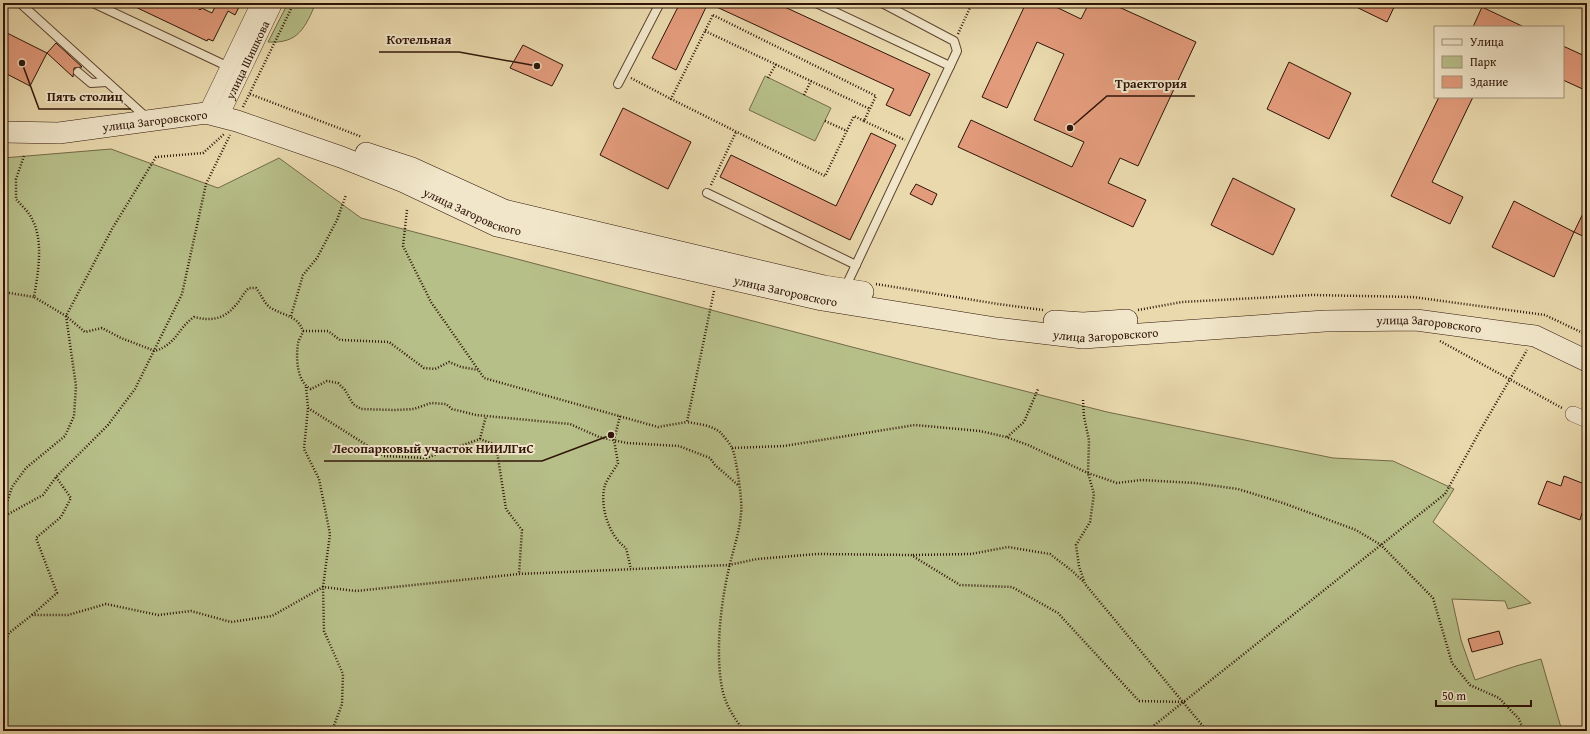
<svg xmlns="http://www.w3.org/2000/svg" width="1590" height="734" viewBox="0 0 1590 734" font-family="'Gentium Book Plus',serif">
<rect width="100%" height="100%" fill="#e9d9ad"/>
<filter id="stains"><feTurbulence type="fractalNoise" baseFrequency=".005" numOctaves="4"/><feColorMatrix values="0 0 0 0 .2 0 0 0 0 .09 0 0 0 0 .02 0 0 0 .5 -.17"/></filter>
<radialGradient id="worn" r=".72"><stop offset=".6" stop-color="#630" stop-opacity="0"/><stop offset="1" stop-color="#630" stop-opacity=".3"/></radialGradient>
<!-- green -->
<g fill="#b7bf89" stroke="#736a48">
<path d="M288 3H316C305 27 299 44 268 42Z"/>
<polygon points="765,76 831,108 815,141 749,110"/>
<polygon points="111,149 218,188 279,158 361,218 852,347 1107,412 1333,458 1393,461 1454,489 1433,522 1531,603 1508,609 1505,601 1452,599 1461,640 1475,680 1516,666 1541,659 1562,731 3,731 3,158"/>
</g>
<!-- building -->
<g fill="#e29b7b" stroke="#2f1408">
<polygon points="127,3 191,3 212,13 216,5 211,3 241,3 235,15 228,11 213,41 208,39 207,41"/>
<polygon points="680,3 776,3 930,74 910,116 886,105 894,89 708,3 676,70 652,58"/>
<polygon points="1026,3 1055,3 1054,6 1081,19 1089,3 1110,3 1196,42 1138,166 1120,158 1108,183 1146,200 1133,227 958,147 971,120 1072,167 1084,142 1034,120 1064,54 1037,42 1007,108 982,97"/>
<polygon points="1348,3 1396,3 1387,22"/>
<polygon points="1482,7 1524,27 1473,27"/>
<polygon points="3,31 47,53 30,86 3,72"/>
<polygon points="56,43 82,67 74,68 73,77 47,53"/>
<polygon points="523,45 563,65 552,86 510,68"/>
<polygon points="1563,46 1587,57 1587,91 1563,80"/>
<polygon points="1289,62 1351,93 1329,139 1267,109"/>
<polygon points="1439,97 1473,97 1432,182 1463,197 1450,224 1391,196"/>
<polygon points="623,108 691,142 668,189 600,155"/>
<polygon points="871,133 896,145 850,240 720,177 731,155 836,206"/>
<polygon points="1233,178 1295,209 1273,255 1211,225"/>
<polygon points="916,184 937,194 932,205 910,194"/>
<polygon points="1514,201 1574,232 1554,277 1492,247"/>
<polygon points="1587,205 1587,238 1574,232"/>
<polygon points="1564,476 1587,485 1587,515 1582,513 1580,520 1538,504 1547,481 1561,486"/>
<polygon points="1499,631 1503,644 1472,652 1468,639"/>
</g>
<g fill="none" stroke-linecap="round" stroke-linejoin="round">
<!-- lane casing -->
<g stroke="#5e4531" stroke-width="10">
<g id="lane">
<polyline points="20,3 147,118"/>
<polyline points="93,3 229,67"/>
<polyline points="816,3 950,66"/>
<polyline points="78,72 91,83 107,82"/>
<polyline points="618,84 660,3"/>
<polyline points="707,193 856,265"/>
<polyline points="845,288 957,51 954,41 882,3"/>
</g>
</g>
<!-- street casing -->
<g stroke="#5e4531" stroke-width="16">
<g id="street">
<polyline points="206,113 259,3"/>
<path id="s1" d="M221 116 275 3"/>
<polyline points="1573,414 1587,420"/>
</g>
</g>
<!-- secondary casing -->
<g stroke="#2f1408" stroke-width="22">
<g id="secondary">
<path id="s2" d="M3 132 59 133 206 113 237 121 341 157 404 182 497 226 822 300 996 328 1083 338 1325 321 1416 320 1535 336 1587 361"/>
<polyline points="366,153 412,168 504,210 824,286 863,292"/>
<polyline points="1054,321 1083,323 1127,320"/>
</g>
</g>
<!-- path -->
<g stroke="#2f1408" stroke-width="2.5" stroke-dasharray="1 2" stroke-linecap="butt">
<polyline points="200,10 200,3"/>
<polygon points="713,15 876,96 864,121 854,116 825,176 671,99"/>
<polyline points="705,31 870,109"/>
<polyline points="958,34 972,3"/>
<polyline points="631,78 671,99"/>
<polyline points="768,78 776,64"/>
<polyline points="250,94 362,137"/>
<polyline points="804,95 811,81"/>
<polyline points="243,107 294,3"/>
<polyline points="825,121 847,131"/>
<polyline points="864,121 905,140"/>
<path d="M24 156 16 179V199C21 205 29 212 32 219 44 241 38 273 34 297L66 316 85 332 102 328 121 338 155 351C178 343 176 330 194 317 210 321 223 320 235 306 240 301 243 293 249 288H256C261 294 265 305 271 308 284 316 297 315 303 331 302 335 299 339 298 343 296 356 296 382 311 389L327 381 338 383 345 390 353 404 361 409 394 410 414 409 431 403 446 404 452 409 476 415 570 424 599 437 627 443 679 446 710 458 715 465 738 485"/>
<polyline points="711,185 736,132"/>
<polyline points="407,210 403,246 431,302 484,378 658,427 687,422"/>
<polyline points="876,284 998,304 1043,310"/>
<path d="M714 291 687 422C698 424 712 425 721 433 724 437 730 443 732 448 736 455 743 504 741 513 740 530 734 547 730 564 721 600 715 651 722 688 725 704 734 718 744 731"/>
<polyline points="3,292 34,297"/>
<polyline points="1138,310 1182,302 1312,295 1413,297 1545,315 1587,335"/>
<polyline points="291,316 303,275 317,258 337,220 346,195"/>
<polyline points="303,331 328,331 340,340 389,342 424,368 435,369 449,362 461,367 478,370"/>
<polyline points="1440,341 1562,408"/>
<polyline points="306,387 308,408 384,456 426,458 480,439 496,445 506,509 522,530 519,574"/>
<polyline points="1083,400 1084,417 1089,440 1088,473 1094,494 1090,522 1076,545 1079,566 1085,584 1207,731"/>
<polyline points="308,408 304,449 319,479 330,534 323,587 324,631 343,674 342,704 332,731"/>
<path d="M620 416 614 440 618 463C614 470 608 478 605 485 599 506 609 536 626 548L631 569"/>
<polyline points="1007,437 1024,422 1038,389"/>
<polyline points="480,439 486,416"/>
<polyline points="732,448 784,446 915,425 980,431 1006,437 1028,445 1088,473 1117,483 1141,480 1195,483 1238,489 1283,503 1356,530 1381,545 1433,598 1452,663 1470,685 1499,698 1519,719 1524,731"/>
<polyline points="3,515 12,487 26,468 65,436 74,416 76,386 66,316 112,229 156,157 203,153 224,134"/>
<polyline points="3,517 43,495 56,477 108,425 135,389 182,294 206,184 230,135"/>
<polyline points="913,555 971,554 1008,547 1050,554 1071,570 1084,582"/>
<polyline points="32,615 57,593 36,538 61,517 71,498 56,477"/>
<polyline points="3,648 9,633 32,615 68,615 106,604 158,615 191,611 231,622 272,616 323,587 356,591 519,574 729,565 757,559 817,554 911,555 960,585 1012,587 1058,613 1139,701 1185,702"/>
<polyline points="1147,731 1445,494 1481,429 1527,350"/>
</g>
<!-- lane -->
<use href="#lane" stroke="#f1e6ca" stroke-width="8"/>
<!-- street -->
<use href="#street" stroke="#f1e6ca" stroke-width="15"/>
<!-- secondary -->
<use href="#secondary" stroke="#f1e6ca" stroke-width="21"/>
</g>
<g text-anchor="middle" stroke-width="4" stroke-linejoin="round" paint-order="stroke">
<!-- street labels -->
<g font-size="12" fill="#2f1408" stroke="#f1e6ca">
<text dy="4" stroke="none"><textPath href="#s1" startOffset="62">улица Шишкова</textPath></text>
<text transform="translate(155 121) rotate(-7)" y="4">улица Загоровского</text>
<text dy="4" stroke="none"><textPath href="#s2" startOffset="489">улица Загоровского</textPath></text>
<text dy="4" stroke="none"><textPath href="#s2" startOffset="813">улица Загоровского</textPath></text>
<text dy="4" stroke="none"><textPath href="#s2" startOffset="1461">улица Загоровского</textPath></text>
<text dy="4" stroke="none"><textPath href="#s2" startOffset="1137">улица Загоровского</textPath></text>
</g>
</g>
<!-- callouts -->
<path fill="none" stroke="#2f1408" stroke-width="1.5" d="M537 66L459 52H379M1070 128L1107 96H1195M22 63L39 109H131M611 435L542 461H324"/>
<g fill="#2f1408" stroke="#f1e6ca" stroke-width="1.5">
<circle cx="537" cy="66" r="4"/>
<circle cx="1070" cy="128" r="4"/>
<circle cx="22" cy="63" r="4"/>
<circle cx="611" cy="435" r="4"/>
</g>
<g font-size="13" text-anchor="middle" font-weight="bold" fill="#2f1408" stroke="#f1e6ca" stroke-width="4" stroke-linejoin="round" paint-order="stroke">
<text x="419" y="44">Котельная</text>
<text x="1151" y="88">Траектория</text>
<text x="85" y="101">Пять столиц</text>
<text x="433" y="453">Лесопарковый участок НИИЛГиС</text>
</g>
<!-- margin -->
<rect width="1590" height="734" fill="none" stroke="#e9d9ad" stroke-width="16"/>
<rect x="4" y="4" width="1582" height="726" fill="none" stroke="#2f1408" stroke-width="2"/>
<rect x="8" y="8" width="1574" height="718" fill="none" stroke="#2f1408"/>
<!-- legend -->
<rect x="1434" y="26" width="130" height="72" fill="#f1e6ca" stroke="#a3927c"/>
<rect x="1442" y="39" width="20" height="6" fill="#f1e6ca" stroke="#a3927c"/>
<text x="1470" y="46" font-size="12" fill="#2f1408">Улица</text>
<rect x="1442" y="56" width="20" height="12" fill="#b7bf89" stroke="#a3927c"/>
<text x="1470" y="66" font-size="12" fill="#2f1408">Парк</text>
<rect x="1442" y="76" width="20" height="12" fill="#e29b7b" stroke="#a3927c"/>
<text x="1470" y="86" font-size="12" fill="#2f1408">Здание</text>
<!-- scale -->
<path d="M1436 700v6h95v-6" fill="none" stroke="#2f1408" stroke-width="2"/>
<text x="1442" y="700" font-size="12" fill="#2f1408" stroke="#f1e6ca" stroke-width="3" paint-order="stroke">50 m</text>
<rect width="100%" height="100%" filter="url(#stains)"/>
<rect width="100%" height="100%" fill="url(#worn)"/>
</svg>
